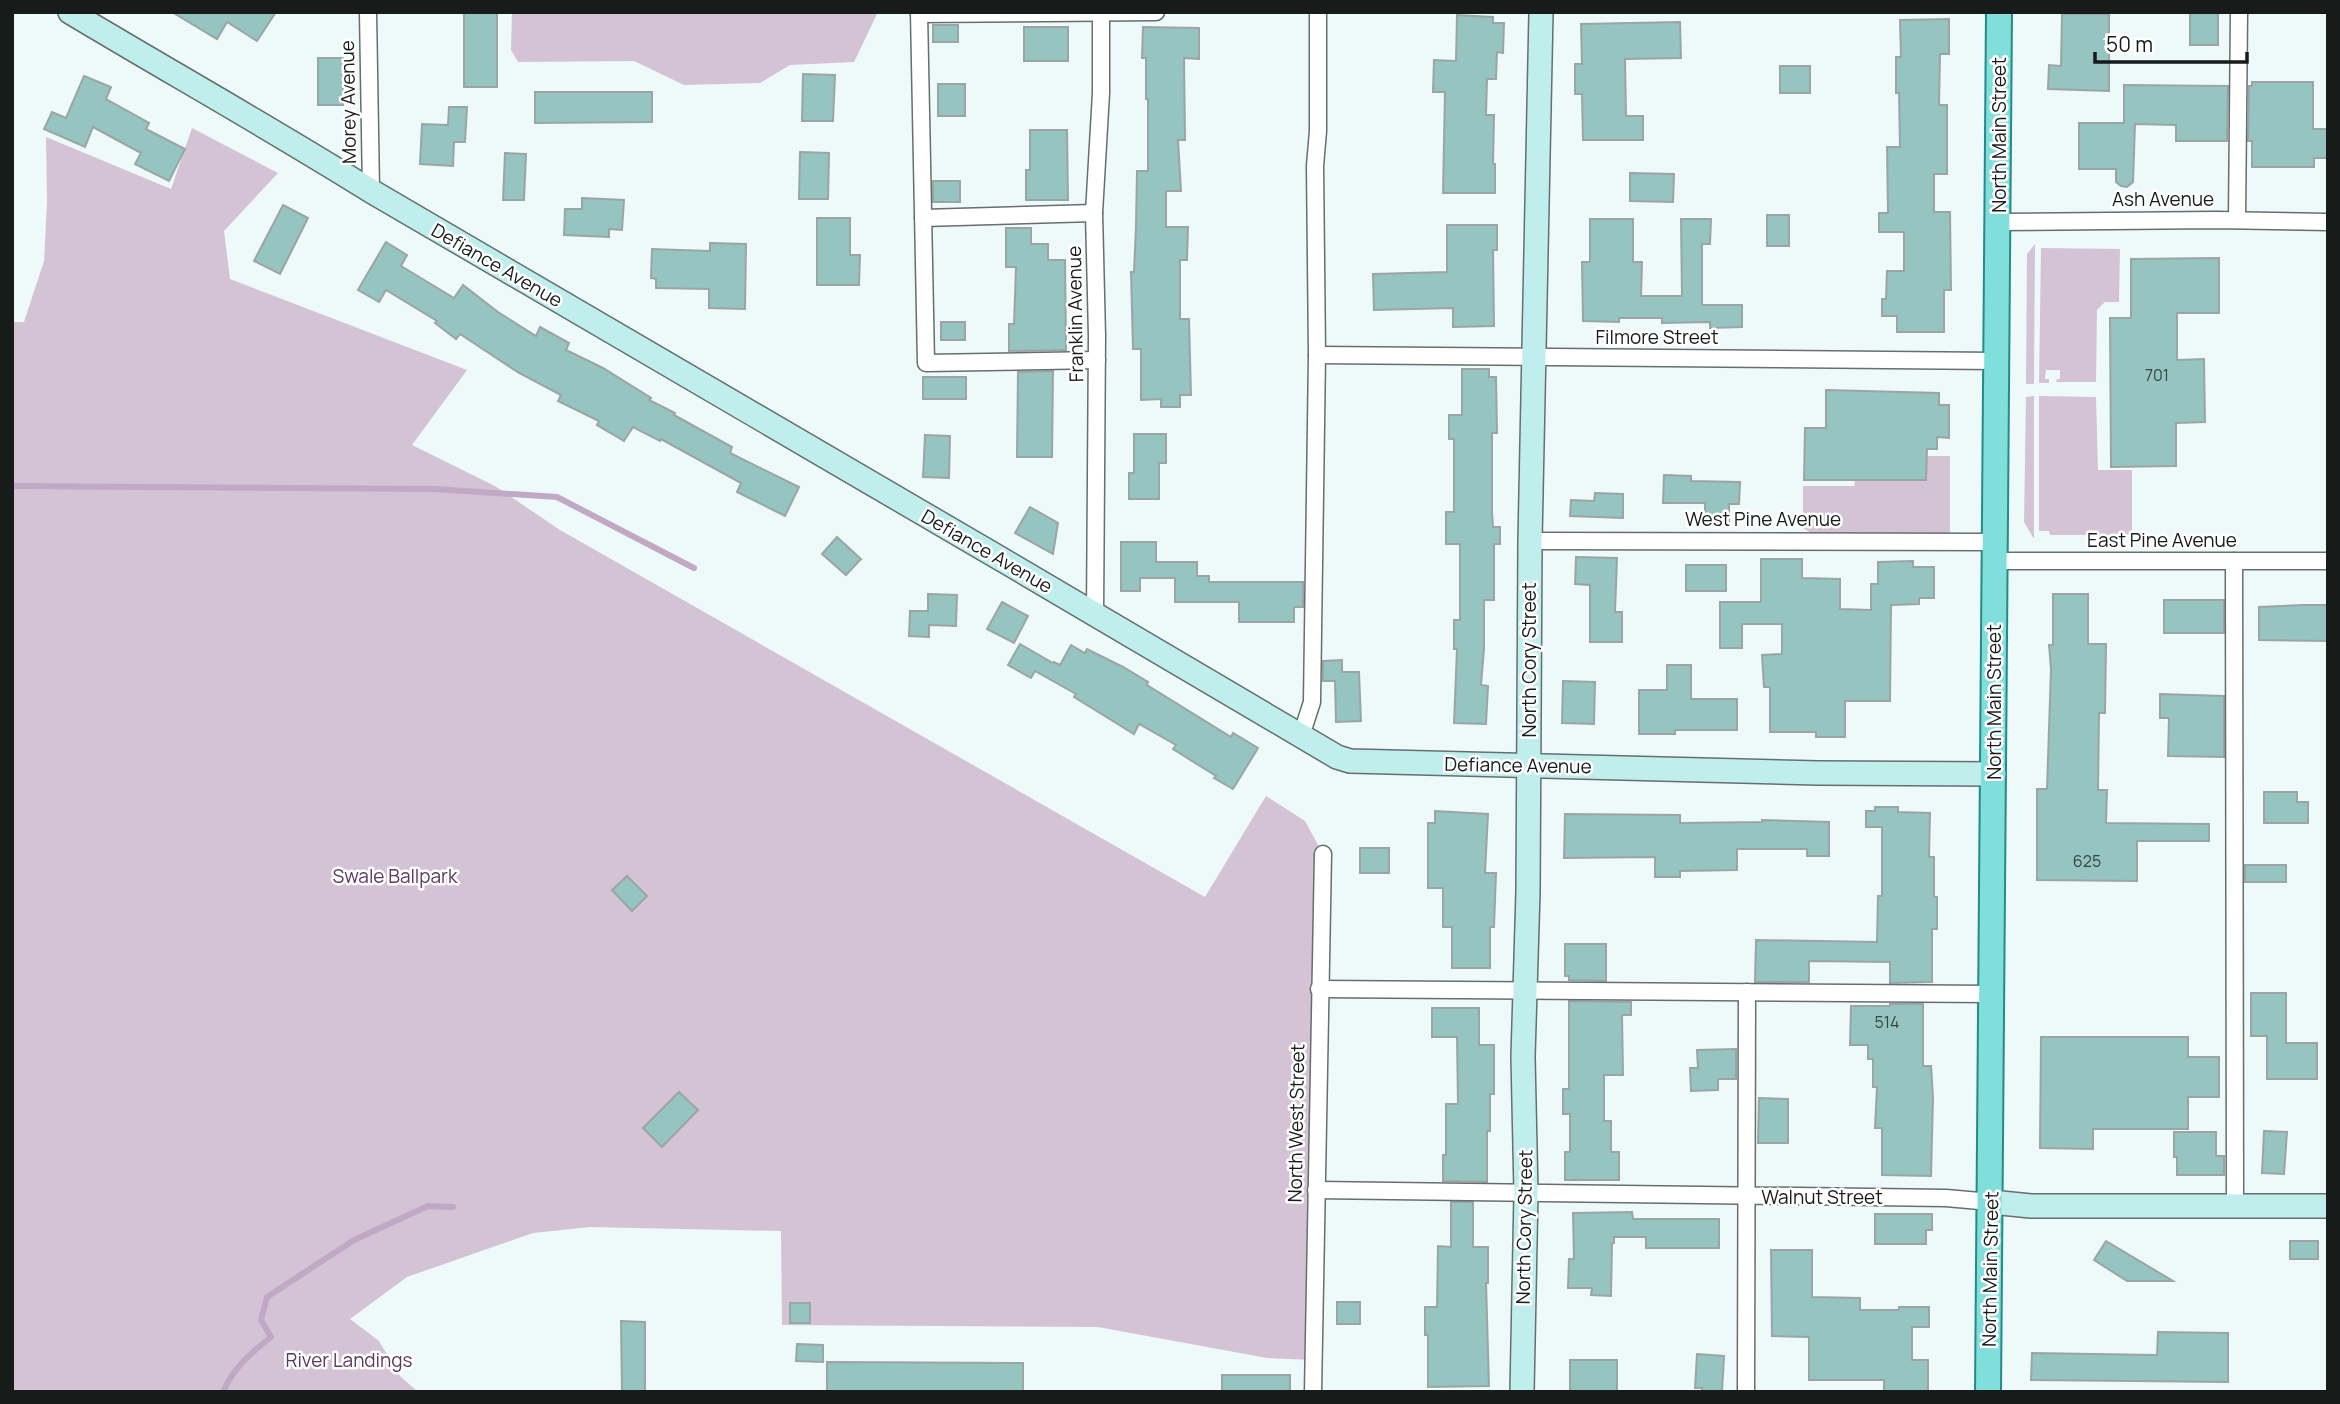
<svg xmlns="http://www.w3.org/2000/svg" width="2340" height="1404" viewBox="0 0 2340 1404" font-family="Manrope,sans-serif">
<rect width="100%" height="100%" fill="#eefaf9"/>
<!-- green -->
<g fill="#d3c3d5">
<polygon points="512,12 878,12 854,62 790,65 760,83 684,85 634,61 518,62 511,50"/>
<polygon points="192,128 278,173 224,231 230,279 467,370 412,445 495,486 560,530 1205,897 1266,796 1305,821 1323,854 1313,1360 1267,1358 1098,1327 782,1325 781,1231 590,1227 533,1233 407,1277 350,1319 379,1341 400,1376 418,1392 12,1392 12,322 24,322 44,261 47,202 46,137 171,189"/>
<polygon points="2035,244 2034,384 2026,384 2027,254"/>
<polygon points="2041,248 2120,249 2119,302 2105,302 2097,310 2096,382 2056,382 2057,379 2060,379 2060,370 2046,370 2045,379 2049,379 2049,383 2039,383"/>
<polygon points="2034,396 2034,539 2024,522 2026,397"/>
<polygon points="2039,396 2096,397 2098,470 2132,470 2132,535 2050,535 2049,531 2039,531"/>
<polygon points="1927,456 1950,456 1950,535 1811,533 1803,528 1803,486 1854,486 1855,480 1926,480"/>
</g>
<g fill="none" stroke-linecap="round" stroke-linejoin="round">
<!-- stream -->
<g stroke="#c1a8c5" stroke-width="6">
<polyline points="12,486 434,489 557,497 694,568"/>
<path d="M223 1392C233 1368 251 1353 271 1337L261 1320 267 1297 354 1240 428 1206 453 1207"/>
</g>
</g>
<!-- building -->
<g fill="#95c4c1" stroke="#9aa5a4" stroke-width="2">
<polygon points="172,12 276,12 257,41 227,22 217,39"/>
<rect x="464" y="12" width="33" height="75"/>
<rect x="2190" y="12" width="28" height="33"/>
<polygon points="2062,14 2109,14 2109,91 2048,89 2049,65 2061,66"/>
<polygon points="1457,15 1493,17 1493,23 1504,23 1503,53 1497,52 1496,79 1487,79 1486,115 1494,115 1493,164 1495,164 1495,193 1443,193 1445,92 1433,92 1434,60 1456,61"/>
<polygon points="1949,19 1949,54 1940,54 1939,105 1947,105 1947,174 1934,174 1934,212 1950,212 1951,290 1944,290 1944,332 1897,332 1897,316 1882,316 1882,299 1886,299 1887,271 1904,271 1904,232 1879,232 1879,213 1888,213 1887,147 1900,147 1899,93 1896,93 1896,57 1901,57 1900,20"/>
<polygon points="1680,22 1681,58 1625,59 1626,116 1643,116 1643,140 1583,140 1582,94 1575,94 1575,64 1582,64 1581,24"/>
<rect x="933" y="25" width="25" height="17"/>
<rect x="1024" y="27" width="44" height="34"/>
<polygon points="1143,27 1199,28 1199,59 1184,58 1185,140 1178,140 1181,191 1166,191 1166,227 1188,227 1187,260 1180,260 1180,319 1189,319 1191,395 1180,395 1180,407 1161,407 1161,399 1141,400 1141,349 1133,349 1131,272 1134,272 1136,226 1137,171 1148,171 1148,99 1146,99 1146,58 1142,58"/>
<rect x="318" y="58" width="25" height="47"/>
<rect x="1780" y="66" width="30" height="27"/>
<polygon points="803,74 835,75 833,121 802,121"/>
<polygon points="84,76 111,87 106,99 149,123 146,129 185,149 169,181 135,164 141,153 93,127 85,147 44,129 52,112 66,118"/>
<polygon points="2252,82 2313,82 2313,129 2328,129 2328,158 2314,158 2314,167 2252,167 2252,141 2248,141 2249,86 2252,86"/>
<rect x="938" y="84" width="27" height="32"/>
<polygon points="2124,85 2228,86 2227,141 2176,141 2176,125 2135,124 2133,182 2127,187 2121,186 2116,182 2116,169 2079,169 2079,123 2124,123"/>
<polygon points="535,92 652,92 652,122 535,123"/>
<polygon points="449,107 467,107 465,142 454,142 453,166 420,164 422,124 448,125"/>
<polygon points="1030,130 1067,130 1068,200 1026,200 1026,170 1030,170"/>
<polygon points="800,152 829,153 828,199 799,199"/>
<polygon points="505,153 526,154 524,200 503,200"/>
<polygon points="1630,173 1674,174 1673,202 1630,201"/>
<rect x="933" y="181" width="27" height="21"/>
<polygon points="582,198 624,200 622,230 609,229 609,237 564,235 565,209 582,209"/>
<polygon points="283,205 308,218 280,274 254,261"/>
<rect x="1767" y="215" width="22" height="31"/>
<polygon points="817,218 850,218 850,255 860,255 859,285 817,285"/>
<polygon points="1590,219 1633,219 1633,262 1642,262 1641,296 1682,296 1681,219 1711,219 1710,244 1702,244 1702,305 1742,305 1742,327 1710,328 1710,322 1662,323 1662,318 1619,318 1619,322 1583,321 1582,262 1590,262"/>
<polygon points="1447,225 1497,225 1497,250 1493,250 1494,326 1453,327 1453,308 1374,310 1373,274 1447,272"/>
<polygon points="1006,228 1031,228 1031,244 1048,244 1048,260 1065,260 1066,350 1009,351 1009,324 1014,324 1016,267 1006,267"/>
<polygon points="386,242 407,255 401,266 454,298 463,285 498,312 536,336 540,327 569,343 566,350 603,368 651,398 649,400 675,413 674,415 732,447 730,453 799,487 785,516 737,492 741,483 661,439 660,441 633,427 624,441 597,425 599,421 558,401 561,395 519,373 460,334 456,339 435,323 437,321 386,290 379,302 358,290"/>
<polygon points="710,243 746,244 745,309 709,308 709,289 656,288 656,279 651,278 652,249 710,251"/>
<polygon points="2219,258 2219,313 2177,313 2177,360 2204,359 2205,422 2176,423 2176,466 2111,467 2110,318 2131,318 2131,259"/>
<rect x="941" y="322" width="24" height="18"/>
<polygon points="1462,369 1489,369 1489,377 1496,377 1497,433 1492,433 1492,512 1493,527 1500,527 1500,544 1494,544 1494,600 1484,600 1484,649 1481,685 1488,686 1486,724 1454,723 1457,649 1454,649 1454,620 1460,620 1460,544 1446,544 1446,512 1454,512 1454,439 1449,439 1449,415 1462,415"/>
<polygon points="1053,371 1052,457 1017,457 1018,372"/>
<rect x="923" y="377" width="43" height="22"/>
<polygon points="1826,390 1939,393 1939,405 1949,405 1949,438 1937,437 1937,449 1927,449 1926,480 1804,480 1805,428 1826,428"/>
<polygon points="1134,434 1166,434 1166,463 1159,463 1159,499 1129,499 1129,473 1134,473"/>
<polygon points="925,435 950,436 949,478 923,477"/>
<polygon points="1664,475 1691,476 1691,481 1740,482 1739,504 1729,504 1729,521 1705,520 1705,503 1663,503"/>
<polygon points="1595,493 1623,494 1623,518 1570,516 1571,500 1594,501"/>
<polygon points="1030,507 1058,523 1053,554 1015,533"/>
<polygon points="837,537 861,559 846,575 822,554"/>
<polygon points="1121,542 1156,542 1156,562 1197,562 1197,576 1209,576 1209,582 1303,582 1303,607 1294,607 1294,622 1239,622 1239,602 1175,602 1175,578 1140,578 1140,591 1121,591"/>
<polygon points="1576,557 1617,558 1615,612 1622,612 1622,642 1590,642 1590,585 1575,584"/>
<polygon points="1761,559 1802,559 1802,578 1840,579 1840,609 1871,610 1871,584 1878,584 1878,562 1913,561 1913,567 1934,567 1934,598 1919,598 1919,604 1891,605 1890,701 1845,701 1845,737 1816,737 1816,732 1770,732 1770,687 1764,687 1762,655 1782,654 1782,624 1742,624 1742,648 1720,648 1720,602 1761,602"/>
<rect x="1686" y="565" width="40" height="26"/>
<polygon points="928,594 957,595 956,626 929,625 929,637 909,636 910,611 928,611"/>
<polygon points="2053,594 2088,594 2088,644 2106,644 2105,713 2099,713 2098,790 2107,790 2106,823 2209,824 2209,841 2137,841 2137,881 2037,880 2037,789 2047,789 2051,669 2049,645 2053,645"/>
<rect x="2164" y="600" width="60" height="33"/>
<polygon points="1002,602 1028,616 1014,643 987,629"/>
<polygon points="2304,605 2328,605 2328,641 2259,640 2259,607"/>
<polygon points="1020,644 1053,663 1054,662 1060,665 1071,645 1085,653 1087,649 1123,667 1148,682 1147,685 1231,737 1233,733 1258,748 1233,789 1214,778 1216,776 1173,749 1176,745 1139,724 1134,734 1074,697 1076,694 1035,671 1031,678 1008,665"/>
<polygon points="1342,660 1342,672 1359,672 1361,721 1336,722 1335,681 1323,681 1323,661"/>
<polygon points="1667,665 1691,665 1691,699 1737,699 1737,730 1675,730 1675,734 1639,734 1639,690 1667,690"/>
<polygon points="1563,681 1595,682 1594,724 1562,723"/>
<polygon points="2160,694 2224,696 2224,757 2168,756 2169,718 2160,718"/>
<polygon points="2264,792 2297,792 2297,802 2308,802 2308,823 2264,823"/>
<polygon points="1875,807 1898,807 1898,812 1930,813 1929,857 1934,857 1934,897 1937,897 1937,929 1932,929 1932,982 1890,983 1890,962 1809,961 1809,982 1755,982 1756,940 1877,942 1878,896 1882,896 1882,827 1866,827 1866,811 1875,811"/>
<polygon points="1435,811 1488,814 1485,873 1496,873 1494,927 1490,927 1490,968 1452,968 1452,927 1443,927 1443,888 1428,888 1428,823 1435,823"/>
<polygon points="1565,814 1680,815 1680,823 1762,822 1762,820 1829,822 1829,856 1807,856 1807,849 1737,849 1737,870 1680,871 1680,877 1655,877 1655,857 1564,858"/>
<rect x="1360" y="848" width="29" height="25"/>
<rect x="2245" y="865" width="41" height="17"/>
<polygon points="627,876 647,896 632,911 612,890"/>
<polygon points="1565,944 1606,944 1606,981 1569,980 1569,976 1565,976"/>
<polygon points="2251,993 2286,993 2286,1043 2317,1043 2317,1079 2267,1079 2267,1036 2251,1036"/>
<polygon points="1569,1001 1631,1002 1631,1015 1622,1015 1623,1075 1604,1075 1604,1121 1611,1121 1611,1152 1619,1152 1619,1180 1565,1180 1565,1152 1570,1152 1570,1114 1563,1114 1563,1089 1569,1089"/>
<polygon points="1890,1004 1923,1004 1923,1066 1931,1066 1933,1097 1931,1176 1882,1175 1882,1128 1875,1128 1877,1087 1873,1087 1873,1059 1868,1059 1868,1045 1850,1045 1851,1006 1890,1006"/>
<polygon points="1432,1008 1479,1008 1479,1045 1494,1045 1494,1094 1490,1094 1490,1131 1487,1131 1487,1182 1443,1181 1443,1155 1446,1155 1446,1104 1458,1104 1457,1037 1432,1037"/>
<polygon points="2041,1037 2188,1037 2188,1057 2219,1057 2219,1097 2188,1097 2188,1129 2093,1129 2093,1149 2040,1148"/>
<polygon points="1736,1049 1736,1079 1718,1079 1718,1090 1691,1091 1690,1068 1698,1068 1697,1050"/>
<polygon points="679,1092 698,1110 662,1147 643,1128"/>
<polygon points="1759,1098 1788,1099 1788,1143 1758,1143"/>
<polygon points="2264,1131 2287,1132 2284,1174 2262,1173"/>
<polygon points="2174,1132 2216,1132 2216,1156 2224,1156 2224,1175 2177,1175 2177,1157 2174,1157"/>
<polygon points="1451,1202 1473,1202 1473,1247 1488,1247 1488,1283 1486,1283 1489,1386 1428,1387 1428,1335 1425,1335 1425,1307 1437,1307 1438,1246 1451,1247"/>
<polygon points="1632,1212 1633,1219 1719,1219 1719,1248 1646,1248 1646,1237 1614,1237 1614,1243 1612,1243 1611,1296 1591,1295 1592,1288 1568,1288 1569,1259 1574,1259 1573,1213"/>
<polygon points="1875,1214 1932,1214 1932,1230 1926,1230 1926,1244 1875,1244"/>
<polygon points="2106,1241 2173,1281 2127,1281 2094,1260"/>
<rect x="2290" y="1241" width="28" height="18"/>
<polygon points="1771,1250 1812,1250 1812,1297 1860,1298 1860,1310 1899,1310 1899,1307 1929,1307 1929,1327 1912,1327 1912,1360 1928,1360 1928,1392 1884,1392 1884,1380 1809,1380 1809,1337 1772,1336"/>
<rect x="1337" y="1302" width="23" height="22"/>
<rect x="790" y="1303" width="20" height="20"/>
<polygon points="621,1321 645,1322 645,1392 622,1392"/>
<polygon points="2158,1332 2228,1333 2228,1382 2031,1380 2032,1353 2157,1355"/>
<polygon points="797,1344 823,1345 823,1362 796,1361"/>
<polygon points="1697,1354 1724,1356 1722,1392 1702,1392 1702,1388 1695,1388"/>
<rect x="1570" y="1360" width="47" height="32"/>
<polygon points="827,1362 1023,1363 1023,1392 827,1392"/>
<rect x="1222" y="1375" width="68" height="17"/>
</g>
<g fill="none" stroke-linecap="round" stroke-linejoin="round">
<!-- street casing -->
<g stroke="#656f6e" stroke-width="19">
<g id="street">
<polyline points="368,12 371,191"/>
<polyline points="919,12 926,363 1097,360"/>
<polyline points="919,14 1156,12"/>
<polyline points="923,218 1094,213"/>
<polyline points="2237,220 2239,12"/>
<polyline points="1998,222 2216,220 2328,222"/>
<path d="M1317 355C1543 359 1770 357 1997 361"/>
<polyline points="1530,541 1996,542"/>
<polyline points="1995,561 2328,561"/>
<polyline points="2234,561 2235,1206"/>
<polyline points="1095,615 1097,336 1094,213 1101,93 1101,12"/>
<polyline points="1301,736 1312,702 1317,355 1315,166 1318,131 1318,12"/>
<polyline points="1319,989 1992,994"/>
<polyline points="1316,1190 1946,1198 1991,1202"/>
<polyline points="1313,1392 1323,854"/>
<polyline points="1746,1392 1747,992"/>
</g>
</g>
<!-- secondary casing -->
<g stroke="#656f6e" stroke-width="26">
<g id="secondary">
<path d="M70 12C170 72 272 129 371 191L1001 559 1337 757 1350 761 1818 773 1994 774"/>
<polyline points="1991,1202 2031,1206 2328,1206"/>
<polyline points="1522,1392 1526,1193 1523,1057 1528,892 1530,541 1541,12"/>
</g>
</g>
<!-- primary casing -->
<g stroke="#248b88" stroke-width="28">
<polyline id="primary" points="1988,1392 1999,12"/>
</g>
<!-- street -->
<use href="#street" stroke="#fff" stroke-width="16"/>
<!-- secondary -->
<use href="#secondary" stroke="#bfeeed" stroke-width="23"/>
<!-- primary -->
<use href="#primary" stroke="#80dedb" stroke-width="24"/>
</g>
<g text-anchor="middle" stroke-width="5" stroke-linejoin="round" paint-order="stroke">
<!-- number labels -->
<g font-size="16" fill="#364544">
<text x="2157" y="381">701</text>
<text x="2087" y="867">625</text>
<text x="1887" y="1028">514</text>
</g>
<!-- street labels -->
<g font-size="19" fill="#171b1a" stroke="#fff">
<text transform="translate(348 102) rotate(-91)" y="7">Morey Avenue</text>
<text transform="translate(1999 135) rotate(-90)" y="7">North Main Street</text>
<text x="2163" y="206">Ash Avenue</text>
<text transform="translate(497 265) rotate(30)" y="7">Defiance Avenue</text>
<text transform="translate(1075 314) rotate(-91)" y="7">Franklin Avenue</text>
<text x="1657" y="344">Filmore Street</text>
<text x="1763" y="526">West Pine Avenue</text>
<text x="2162" y="547">East Pine Avenue</text>
<text transform="translate(987 551) rotate(30)" y="7">Defiance Avenue</text>
<text transform="translate(1529 660) rotate(-90)" y="7">North Cory Street</text>
<text transform="translate(1994 702) rotate(-90)" y="7">North Main Street</text>
<text transform="translate(1518 765) rotate(1)" y="7">Defiance Avenue</text>
<text transform="translate(1296 1123) rotate(-89)" y="7">North West Street</text>
<text x="1822" y="1204">Walnut Street</text>
<text transform="translate(1524 1227) rotate(-89)" y="7">North Cory Street</text>
<text transform="translate(1990 1269) rotate(-89)" y="7">North Main Street</text>
</g>
<!-- park labels -->
<g font-size="19" fill="#5c3962" stroke="#fff">
<text x="395" y="883">Swale Ballpark</text>
<text x="349" y="1367">River Landings</text>
</g>
</g>
<!-- border -->
<rect width="2340" height="1404" fill="none" stroke="#171b1a" stroke-width="28"/>
<!-- scale -->
<path d="M2095 52v10h152v-10" fill="none" stroke="#171b1a" stroke-width="3.5"/>
<text x="2106" y="52" font-size="21" fill="#171b1a" stroke="#ffffff" stroke-width="5" paint-order="stroke">50 m</text>
</svg>
